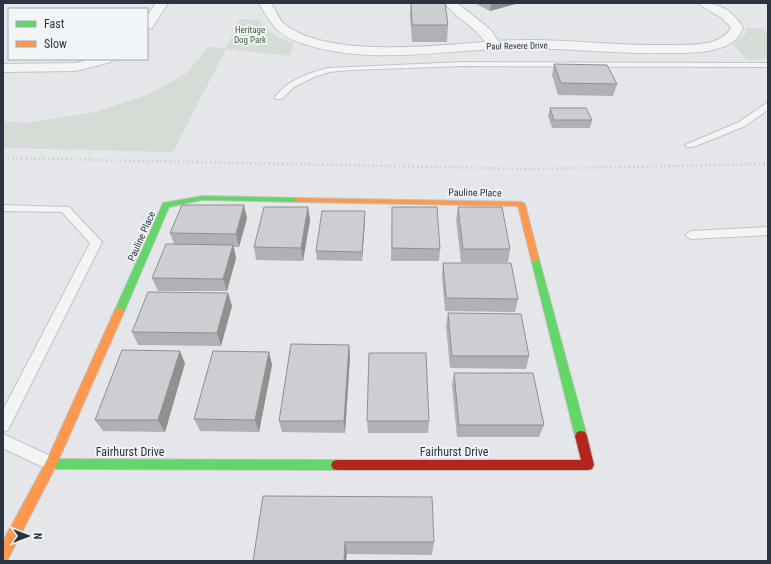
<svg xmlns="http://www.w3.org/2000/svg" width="771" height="564" viewBox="0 0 771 564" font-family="'Roboto Condensed',sans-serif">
<rect width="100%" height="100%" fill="#e4e6e9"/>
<!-- green -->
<g fill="#d5dcd5">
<path d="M240 19 259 20C267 33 280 38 294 43L290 56 226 49 173 152 3 148V121L27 123 95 112 147 95 187 73 208 47 226 48Z"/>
<polygon points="746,28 764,28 768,32 768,59 747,60 733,44 745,35"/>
</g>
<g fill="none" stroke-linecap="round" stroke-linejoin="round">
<!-- lane casing -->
<g stroke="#c2c4c7" stroke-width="2">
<g id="lane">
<path d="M463 62 768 63V67L463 66 351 70 329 72 314 77 294 87 282 99H276L275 97C288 80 308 73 328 68Z"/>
<polygon points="768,102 768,110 745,126 693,147 687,147 685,145 739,122"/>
<polygon points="3,205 69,207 102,242 8,430 3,432 3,410 90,243 62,212 3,211"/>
<polygon points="768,227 768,235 691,239 685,235 691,231"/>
<polygon points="3,434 57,459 59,464 57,469 51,471 3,448"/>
</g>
</g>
<!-- street casing -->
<g stroke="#c2c4c7" stroke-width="2">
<g id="street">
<polygon points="156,3 168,3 152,28 147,29 147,16"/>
<path d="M259 3H271C275 9 279 19 284 24 327 58 433 46 485 42 475 26 456 19 445 3H457L491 30 498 41C553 37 608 46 663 45 679 45 697 46 712 42 720 39 728 35 731 27L722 18 697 3C719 3 731 9 743 27 739 43 723 48 708 51 694 53 680 53 666 53 620 54 575 49 530 48 455 47 375 68 301 43 277 35 271 24 259 3Z"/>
<polygon points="90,59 113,59 111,62 76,71 3,72 3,64 76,63"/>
</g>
</g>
<!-- fast casing -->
<g stroke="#c2c4c7" stroke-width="2">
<g id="fast">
<polygon points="202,196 299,198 303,200 299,202 202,200 169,207 124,312 122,315 116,315 114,312 163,203"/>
<polygon points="535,256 539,259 587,436 585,440 581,441 577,440 575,436 531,259"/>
<polygon points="51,459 337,460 341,461 343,465 341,469 337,470 51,469 47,468 45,464 47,460"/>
</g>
</g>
<!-- slow casing -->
<g stroke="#c2c4c7" stroke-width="2">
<g id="slow">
<polygon points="296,198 521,202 525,204 539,259 535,262 531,259 518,206 299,202 295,200"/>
<polygon points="119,308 122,309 124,312 55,468 8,559 3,561 3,541 47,460 114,312 116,309"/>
</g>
</g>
<!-- jam casing -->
<g stroke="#c2c4c7" stroke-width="2">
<polygon id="jam" points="581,431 585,432 587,436 594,465 592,469 588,470 337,470 333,469 331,465 333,461 337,460 581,460 575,436 577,432"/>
</g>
<!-- lane -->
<use href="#lane" fill="#f3f4f6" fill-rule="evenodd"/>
<!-- street -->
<use href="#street" fill="#f3f4f6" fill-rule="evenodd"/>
<!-- fast -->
<use href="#fast" fill="#63d668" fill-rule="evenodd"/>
<!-- slow -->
<use href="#slow" fill="#ff974d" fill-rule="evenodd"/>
<!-- jam -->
<use href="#jam" fill="#b3261e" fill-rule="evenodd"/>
<!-- rail -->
<polyline stroke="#cdced0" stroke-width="2.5" stroke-dasharray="1.5 3" stroke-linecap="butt" points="3,158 528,169 768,164"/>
</g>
<!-- wall -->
<g fill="#afb1b4">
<polygon points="411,3 445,3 448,25 447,42 412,42 410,15"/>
<polygon points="474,3 519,3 490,11"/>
<polygon points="554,64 617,84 613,96 558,95 552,75"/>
<polygon points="550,108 592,120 590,128 552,128 548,116"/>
<polygon points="308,207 310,220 303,261 256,260 254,247"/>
<polygon points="392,207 440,249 439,261 391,261"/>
<polygon points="458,207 510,249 508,262 461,262 456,220"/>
<polygon points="247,218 239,247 234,247 236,258 227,291 158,291 152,278 174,244 170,233"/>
<polygon points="365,220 362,261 317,260 316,251"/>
<polygon points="443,263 518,299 515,312 445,311 442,276"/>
<polygon points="228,293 232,306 221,346 138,345 132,332"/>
<polygon points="448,313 529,356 526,369 450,368 446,326"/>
<polygon points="349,345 350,357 345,433 282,432 279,421"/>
<polygon points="269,352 272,365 259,432 200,431 194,419"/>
<polygon points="185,363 165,432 103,431 95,420"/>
<polygon points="454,373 544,425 539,437 457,437 452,385"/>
<polygon points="367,421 429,421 428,433 368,433"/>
<polygon points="263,496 434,542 432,555 347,554"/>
</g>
<!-- shaded-wall -->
<g fill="#8f9092">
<polygon points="491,3 519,3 490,11"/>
<polygon points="244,205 247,218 239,247 236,234"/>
<polygon points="308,207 310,220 303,261 301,248"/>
<polygon points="365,211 365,220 362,261 362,252"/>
<polygon points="233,245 236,258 227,291 223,279"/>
<polygon points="228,293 232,306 221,346 217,333"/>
<polygon points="349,345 350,357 345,433 344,421"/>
<polygon points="180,351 185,363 165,432 158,420"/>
<polygon points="269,352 272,365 259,432 255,420"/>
<polygon points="345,542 347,554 346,561 344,561"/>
</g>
<!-- building -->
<g fill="#ccced1" stroke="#8f9092">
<polygon points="411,3 445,3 448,25 412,25"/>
<polygon points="554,64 607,65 617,84 561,83"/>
<polygon points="550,108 586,108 592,120 554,120"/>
<polygon points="182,205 244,205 236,234 170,233"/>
<polygon points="264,207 308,207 301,248 254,247"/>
<polygon points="392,207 437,207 440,249 392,248"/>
<polygon points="458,207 502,207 510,249 463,249"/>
<polygon points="322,211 365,211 362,252 316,251"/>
<polygon points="166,244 233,245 223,279 152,278"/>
<polygon points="443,263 511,263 518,299 446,298"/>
<polygon points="148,292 228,293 217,333 132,332"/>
<polygon points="448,313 521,314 529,356 452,356"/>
<polygon points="291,344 349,345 344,421 279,421"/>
<polygon points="122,350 180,351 158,420 95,420"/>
<polygon points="213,351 269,352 255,420 194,419"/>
<polygon points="369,353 426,353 429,421 367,421"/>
<polygon points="454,373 533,373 544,425 459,425"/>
<polygon points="263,496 432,497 434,542 345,542 344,561 253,561"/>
</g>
<g text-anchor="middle" stroke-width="3.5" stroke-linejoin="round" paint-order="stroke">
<!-- far-park labels -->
<g font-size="9" fill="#415d39" stroke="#f2f5f8">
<text x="250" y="33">Heritage<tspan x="250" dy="10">Dog Park</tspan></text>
</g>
<!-- far-street labels -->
<g font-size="9" fill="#2b3442" stroke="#f2f5f8">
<text transform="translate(517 46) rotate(-1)" y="3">Paul Revere Drive</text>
</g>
<!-- street labels -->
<g font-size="10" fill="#2b3442" stroke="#f2f5f8">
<text transform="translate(475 192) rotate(1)" y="4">Pauline Place</text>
<text transform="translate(141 236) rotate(-66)" y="4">Pauline Place</text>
</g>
<!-- near-street labels -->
<g font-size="12" fill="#2b3442" stroke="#f2f5f8">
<text x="130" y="456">Fairhurst Drive</text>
<text x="454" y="456">Fairhurst Drive</text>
</g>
</g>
<!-- border -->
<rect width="771" height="564" fill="none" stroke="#2b3442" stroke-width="8"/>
<!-- legend -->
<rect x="8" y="8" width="140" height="52" fill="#f2f5f8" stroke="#a2a8af"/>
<rect x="16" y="21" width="20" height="6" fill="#63d668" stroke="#a2a8af"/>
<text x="44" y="28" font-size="12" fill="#2b3442">Fast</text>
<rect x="16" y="41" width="20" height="6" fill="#ff974d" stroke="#a2a8af"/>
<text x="44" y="48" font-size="12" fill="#2b3442">Slow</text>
<!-- north arrow -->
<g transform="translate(28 536) rotate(90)" stroke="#f2f5f8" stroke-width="3" paint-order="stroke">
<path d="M0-3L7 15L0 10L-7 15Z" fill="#2b3442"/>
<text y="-6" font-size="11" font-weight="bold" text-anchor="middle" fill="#2b3442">N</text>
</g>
</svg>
